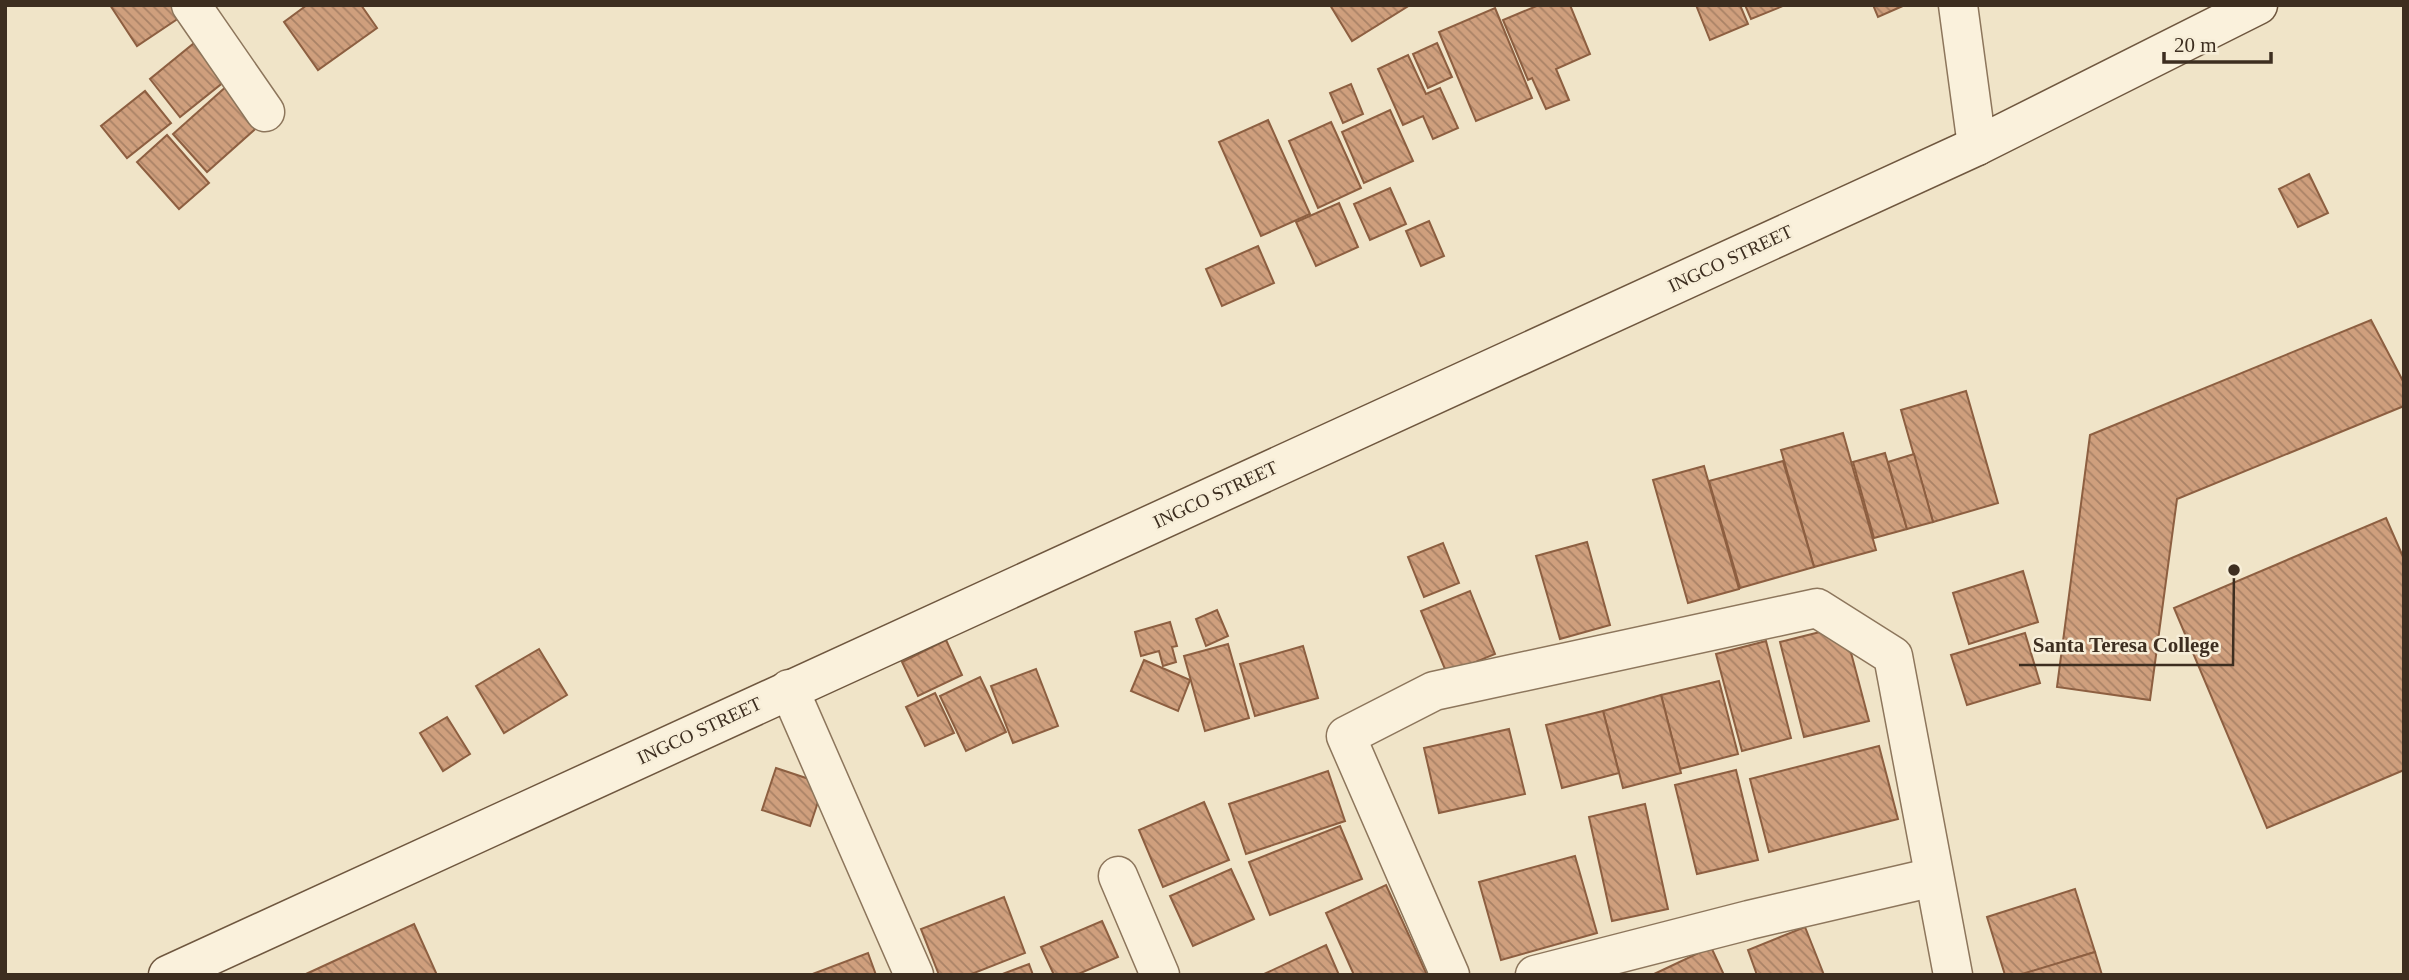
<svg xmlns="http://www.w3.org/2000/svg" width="2409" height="980" viewBox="0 0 2409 980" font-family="'Times New Roman',serif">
<defs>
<pattern id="building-back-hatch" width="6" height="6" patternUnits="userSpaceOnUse" patternTransform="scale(1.75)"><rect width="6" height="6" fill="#cf9f7d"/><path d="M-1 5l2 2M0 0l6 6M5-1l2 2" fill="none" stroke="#a98266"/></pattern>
</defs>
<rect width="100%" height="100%" fill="#f0e4c8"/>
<!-- building -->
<g fill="url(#building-back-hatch)" stroke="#8d5f41" stroke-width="2">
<polygon points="110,5 175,5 182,16 137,46"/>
<polygon points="307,5 361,5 377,28 318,70 284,22"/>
<polygon points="1330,5 1410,5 1352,41"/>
<polygon points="1539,5 1570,5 1590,54 1556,69 1569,100 1546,109 1532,78 1528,80 1503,20"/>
<polygon points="1696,5 1740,5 1748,24 1710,40"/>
<polygon points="1745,5 1782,5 1783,6 1751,19"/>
<polygon points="1873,5 1905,5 1878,17"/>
<polygon points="1495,8 1532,98 1476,121 1439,32"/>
<polygon points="204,35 235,73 180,117 150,79"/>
<polygon points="1437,43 1452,77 1428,88 1413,54"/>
<polygon points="1408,55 1426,94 1440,88 1458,128 1433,139 1423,116 1403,125 1378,69"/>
<polygon points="1351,84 1363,114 1343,123 1330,93"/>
<polygon points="228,85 262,123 207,172 173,134"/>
<polygon points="145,91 171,123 127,158 101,126"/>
<polygon points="1390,110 1413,161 1364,183 1342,132"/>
<polygon points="1268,120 1310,214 1261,236 1219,142"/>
<polygon points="1331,122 1361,188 1318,208 1289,141"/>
<polygon points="167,135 209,183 179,209 137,162"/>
<polygon points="2309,174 2328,213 2298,227 2279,189"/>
<polygon points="1390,188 1406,224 1370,240 1354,204"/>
<polygon points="1339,203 1358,247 1316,266 1296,222"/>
<polygon points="1429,221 1444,256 1421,266 1406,231"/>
<polygon points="1258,246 1274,283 1222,306 1206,269"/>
<polygon points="2371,320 2404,383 2404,406 2177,499 2150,700 2057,687 2090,435"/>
<polygon points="1966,391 1998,503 1933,522 1901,410"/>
<polygon points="1843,433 1876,550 1814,567 1781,450"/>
<polygon points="1885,453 1907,529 1874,538 1853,462"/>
<polygon points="1914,454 1933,522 1907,529 1888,462"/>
<polygon points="1783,461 1814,567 1740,588 1709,481"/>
<polygon points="1704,466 1739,589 1688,603 1653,480"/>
<polygon points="2386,518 2404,559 2404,770 2267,828 2174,608"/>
<polygon points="1587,542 1610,625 1560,639 1536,556"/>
<polygon points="1443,543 1459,583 1424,597 1408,557"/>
<polygon points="2023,571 2038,622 1969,644 1953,593"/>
<polygon points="1470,591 1495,654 1447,674 1421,611"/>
<polygon points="1217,610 1228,636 1206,646 1196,619"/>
<polygon points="1170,622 1177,646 1172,647 1176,662 1163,666 1159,651 1141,656 1135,632"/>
<polygon points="1844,626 1869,721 1804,737 1780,642"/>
<polygon points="2025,633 2040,683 1967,705 1951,655"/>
<polygon points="946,640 962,675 918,696 902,662"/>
<polygon points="1766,641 1791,738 1742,751 1716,654"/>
<polygon points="1228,644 1249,718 1205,731 1184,656"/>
<polygon points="1303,646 1318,698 1255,716 1240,664"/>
<polygon points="539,649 567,695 504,733 476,686"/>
<polygon points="1144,660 1190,680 1178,711 1131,691"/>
<polygon points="1036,669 1058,726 1013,743 991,686"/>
<polygon points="980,677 1006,732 966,751 940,696"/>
<polygon points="1719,681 1738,754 1680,769 1661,695"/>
<polygon points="935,693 954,733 925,746 906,707"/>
<polygon points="1661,695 1681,773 1623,788 1603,711"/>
<polygon points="1603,711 1619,773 1562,788 1546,725"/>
<polygon points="447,717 470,754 443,771 420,733"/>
<polygon points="1509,729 1525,794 1439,813 1424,748"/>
<polygon points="1879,746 1898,819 1769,852 1750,779"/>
<polygon points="776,768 824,784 810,826 762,810"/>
<polygon points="1736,770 1758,860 1697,874 1675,785"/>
<polygon points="1328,771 1345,821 1246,854 1229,804"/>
<polygon points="1204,802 1229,860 1163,887 1139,830"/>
<polygon points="1645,804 1668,909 1612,921 1589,817"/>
<polygon points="1340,826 1362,879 1270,915 1249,862"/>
<polygon points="1575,856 1597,933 1501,960 1479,882"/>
<polygon points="1231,869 1254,919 1193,946 1170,896"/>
<polygon points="1386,885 1427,975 1354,975 1326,913"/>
<polygon points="2075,889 2095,952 2021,975 2005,975 1987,917"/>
<polygon points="1004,897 1025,953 969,975 939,975 921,929"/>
<polygon points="1102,921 1118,957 1076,975 1054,975 1041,947"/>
<polygon points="414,924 437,975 306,975 306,974"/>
<polygon points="1805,927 1824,975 1757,975 1748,950"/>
<polygon points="1326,945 1339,975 1262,975"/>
<polygon points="1711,947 1724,975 1652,975"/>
<polygon points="2095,952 2102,975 2022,974"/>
<polygon points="868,953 876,975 810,975"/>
<polygon points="1029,964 1033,975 1000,975"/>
</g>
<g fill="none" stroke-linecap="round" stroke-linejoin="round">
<!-- street casing -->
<g stroke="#8d765c" stroke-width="41">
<g id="street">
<polyline points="191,5 265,112"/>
<polyline points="1958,5 1977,146"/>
<polyline points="789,689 914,975"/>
<polyline points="1118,876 1160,975"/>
<polyline points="1450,975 1346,736 1434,691 1817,608 1893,656 1953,975"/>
<polyline points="1535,975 1749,920 1934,877"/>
</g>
</g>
<!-- secondary casing -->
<g stroke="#6f573f" stroke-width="41">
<polyline id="secondary" points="168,975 1977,146 2258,5"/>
</g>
<!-- street -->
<use href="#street" stroke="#faf1dc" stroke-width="38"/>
<!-- secondary -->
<use href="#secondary" stroke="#faf1dc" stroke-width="38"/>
</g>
<g text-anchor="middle" stroke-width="5" stroke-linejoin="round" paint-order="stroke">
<!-- street labels -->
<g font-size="19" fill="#3d2e20" stroke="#f7eed8">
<text transform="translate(1730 258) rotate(-25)" y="7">INGCO STREET</text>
<text transform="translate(1215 494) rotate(-25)" y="7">INGCO STREET</text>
<text transform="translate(699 730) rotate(-25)" y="7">INGCO STREET</text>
</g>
</g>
<!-- callouts -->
<path fill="none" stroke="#3d2e20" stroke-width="2.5" d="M2234 570L2233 665H2019"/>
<circle fill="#3d2e20" stroke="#f7eed8" stroke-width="2.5" cx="2234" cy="570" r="7"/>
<g font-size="21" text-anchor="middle" font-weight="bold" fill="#3d2e20" stroke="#f7eed8" stroke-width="5" stroke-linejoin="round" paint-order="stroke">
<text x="2126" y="652">Santa Teresa College</text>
</g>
<!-- border -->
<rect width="2409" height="980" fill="none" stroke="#3d2e20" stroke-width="14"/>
<!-- scale -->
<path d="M2164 52v10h107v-10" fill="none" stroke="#3d2e20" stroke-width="3.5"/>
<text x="2174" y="52" font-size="21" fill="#3d2e20" stroke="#f7eed8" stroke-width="5" paint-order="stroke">20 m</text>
</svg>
